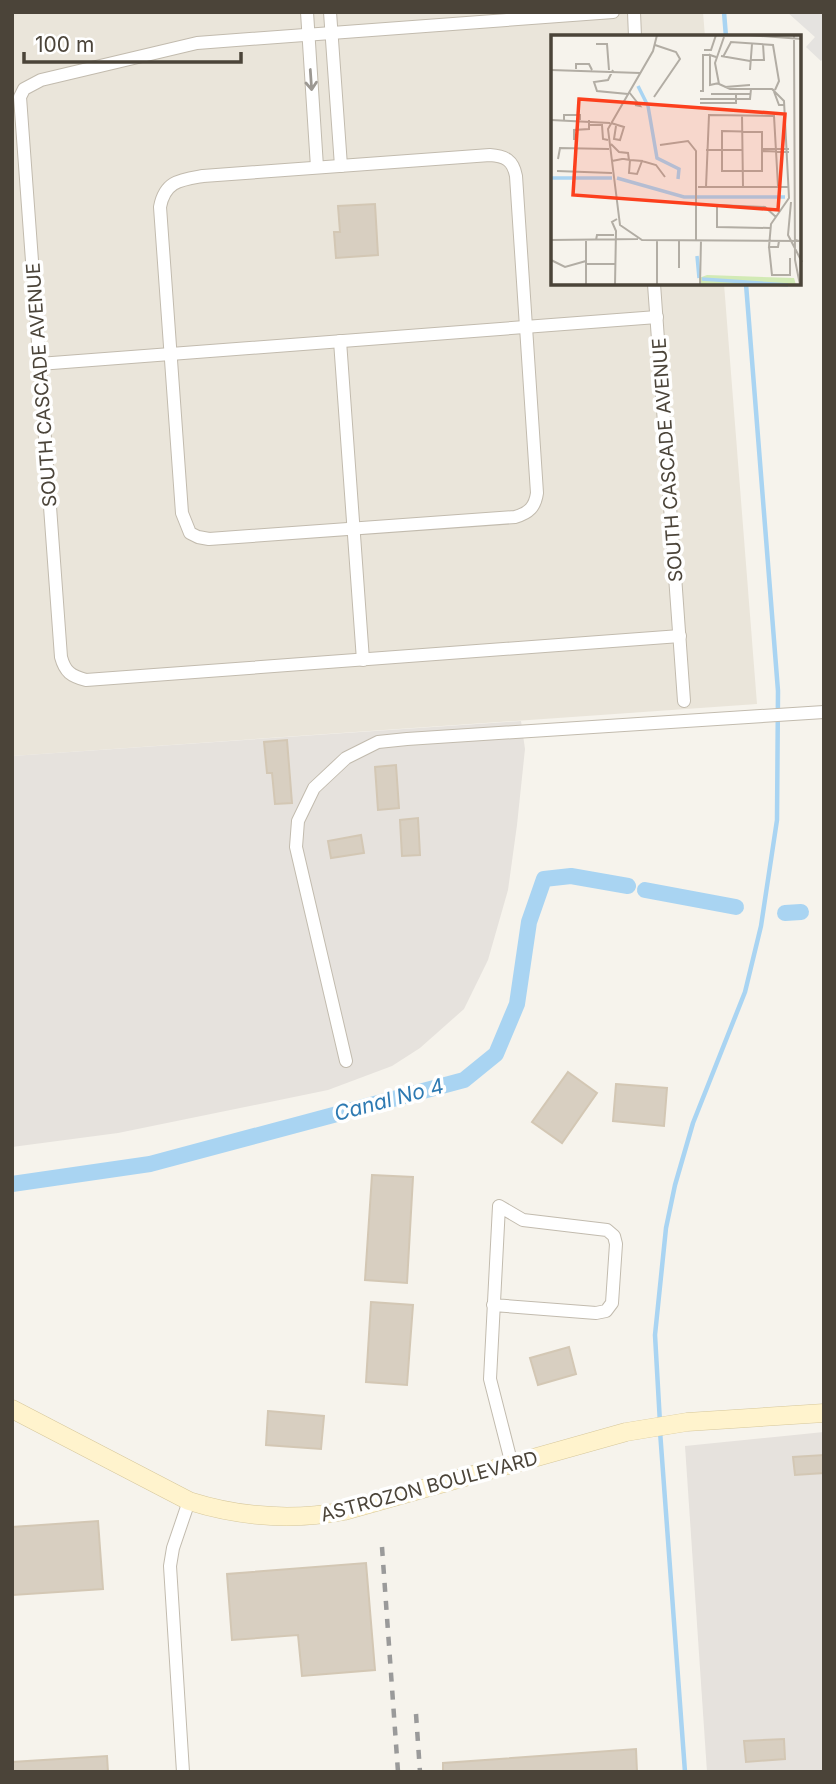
<svg xmlns="http://www.w3.org/2000/svg" width="836" height="1784" viewBox="0 0 836 1784" font-family="Inter,sans-serif">
<rect width="100%" height="100%" fill="#f6f3ec"/>
<!-- residential -->
<polygon fill="#eae5da" points="12,12 703,12 705,37 552,37 552,284 724,284 757,704 12,756"/>
<!-- industrial -->
<g fill="#e6e2dd">
<polygon points="521,721 525,749 517,825 508,890 488,960 464,1009 420,1048 392,1066 328,1090 118,1133 12,1147 12,756"/>
<polygon points="824,1432 824,1772 707,1772 685,1446"/>
</g>
<!-- parking -->
<polygon fill="#e5e3e0" points="787,12 824,12 824,57 821,61 806,47 815,37"/>
<g fill="none" stroke-linecap="round" stroke-linejoin="round">
<!-- stream -->
<g stroke="#a9d4f2" stroke-width="4.5">
<polyline points="724,12 726,37"/>
<polyline points="660,1423 655,1335 666,1228 675,1185 693,1123 745,992 761,926 777,820 778,691 746,284"/>
<polyline points="660,1431 685,1772"/>
</g>
<!-- canal -->
<g stroke="#a9d4f2" stroke-width="16">
<polyline points="645,890 736,907"/>
<polyline points="785,913 801,912"/>
<polyline points="12,1184 150,1164 464,1080 496,1054 517,1004 529,922 544,879 571,876 628,886"/>
</g>
</g>
<!-- building -->
<g fill="#d8cfc1" stroke="#d3c7b4" stroke-width="2">
<polygon points="375,204 378,255 336,258 334,232 340,232 338,206"/>
<polygon points="287,740 292,803 275,804 272,773 267,773 264,742"/>
<polygon points="396,765 399,808 378,810 375,767"/>
<polygon points="418,818 420,855 402,856 400,820"/>
<polygon points="361,835 364,853 331,858 328,841"/>
<polygon points="568,1072 597,1093 562,1143 532,1122"/>
<polygon points="616,1084 667,1088 664,1126 613,1121"/>
<polygon points="372,1175 413,1177 407,1283 365,1280"/>
<polygon points="371,1302 413,1305 407,1385 366,1382"/>
<polygon points="569,1347 576,1374 538,1385 530,1358"/>
<polygon points="268,1411 324,1416 321,1449 266,1445"/>
<polygon points="824,1455 824,1473 795,1475 793,1457"/>
<polygon points="98,1521 103,1589 13,1595 12,1527"/>
<polygon points="366,1563 375,1670 302,1676 298,1635 232,1640 227,1574"/>
<polygon points="784,1739 785,1759 746,1762 744,1741"/>
<polygon points="636,1749 637,1772 443,1772 443,1763"/>
<polygon points="107,1756 108,1772 12,1772 12,1762"/>
</g>
<g fill="none" stroke-linecap="round" stroke-linejoin="round">
<!-- street casing -->
<g stroke="#c2bbae" stroke-width="14">
<g id="street">
<polyline points="307,12 317,167"/>
<polyline points="330,12 341,166"/>
<path d="M613 12 197 43 41 80 24 89 20 97 61 657C65 672 71 676 86 680L680 636"/>
<polyline points="634,12 635,37"/>
<path d="M490 155C505 156 513 160 516 176L537 493C535 507 529 513 515 517L209 539 198 537 190 533 182 513 160 207C165 181 180 180 203 176Z"/>
<polyline points="654,284 684,701"/>
<polyline points="340,341 363,660"/>
<polyline points="39,364 657,317"/>
<polyline points="346,1061 296,847 298,821 314,788 346,758 378,742 407,739 824,712"/>
<polyline points="493,1305 596,1313 606,1311 612,1303 616,1244 614,1236 607,1230 523,1220 499,1206 490,1379 512,1465"/>
<polyline points="183,1772 170,1566 173,1548 189,1501"/>
</g>
</g>
<!-- secondary casing -->
<g stroke="#d6c79b" stroke-width="19">
<path id="secondary" d="M12 1409 189 1501C240 1517 291 1521 344 1511L626 1432 687 1422 824 1413"/>
</g>
<!-- street -->
<use href="#street" stroke="#fff" stroke-width="12"/>
<!-- secondary -->
<use href="#secondary" stroke="#fff3cd" stroke-width="18"/>
<!-- rail -->
<g stroke="#9a9a9a" stroke-width="4.5" stroke-dasharray="9 9" stroke-linecap="butt">
<polyline points="382,1547 398,1772"/>
<polyline points="416,1714 420,1772"/>
</g>
</g>
<!-- one-way arrows -->
<defs><path id="oneway-shaft" d="M-6 0H5M1.5-3L5.5 0L1.5 3" fill="none" stroke-width="1.6" stroke-linecap="round" stroke-linejoin="round" transform="scale(1.75)"/></defs>
<use stroke="#9c9892" href="#oneway-shaft" transform="translate(311 80) rotate(86)"/>
<g text-anchor="middle" stroke-width="7" stroke-linejoin="round" paint-order="stroke">
<!-- street labels -->
<g font-size="19" fill="#4b4439" stroke="#fff">
<text transform="translate(41 385) rotate(-94)" y="7">SOUTH CASCADE AVENUE</text>
<text transform="translate(667 460) rotate(-94)" y="7">SOUTH CASCADE AVENUE</text>
<text transform="translate(429 1486) rotate(-15)" y="7">ASTROZON BOULEVARD</text>
</g>
<!-- water labels -->
<g font-size="21" font-style="italic" fill="#2e7ab2" stroke="#fff">
<text transform="translate(389 1100) rotate(-15)" y="7">Canal No 4</text>
</g>
</g>
<!-- overview -->
<g transform="translate(551 35)">
<rect width="250" height="250" fill="#f6f3ec"/>
<path d="M156 240 243 243 245 250H148V243Z" fill="#d2eab5"/>
<path fill="none" stroke="#a9d4f2" stroke-width="3.5" d="M87 51 97 71 106 123 128 134 127 144M0 143H61M66 143 133 162H234M146 221 148 243M151 244 237 250"/>
<path fill="none" stroke="#b2ada4" stroke-width="2" d="M106 0 102 16 57 94 69 190 91 205 248 206 244 205M198 0 251 4M243 0 244 225 249 250M173 2 164 28 168 49 179 54H221L233 66 238 163 220 189 218 212H227L228 206M45 9H56L58 35M153 15H160L165 0M170 21 199 26M165 22 159 20V50L168 48M172 22 180 7 222 10 228 46 224 55M200 25H213L212 9M25 34V29H38L41 35M0 35 89 38M62 35 57 45 43 47 46 56 77 59M199 35 201 9M174 52 199 50M222 54 228 70H234M149 56H152V20H159M78 57 89 71 84 70M160 59H199M103 62 129 24 125 17 104 10M149 64H199L200 54M149 68H185V59M191 80 192 152M0 85 59 88M13 85V80H29V85M60 88 73 92 69 105 63 104 65 91M39 90H51L52 104 57 105M171 96 211 97V136H171ZM23 105V95L38 94V85M60 109 68 117 77 118 78 125M109 110 137 106 145 116V205M212 114H238M155 115H192M212 116 238 117M7 124 9 113 58 114M61 126 71 124H73L79 125 91 126 86 139 78 138 79 125M91 126 105 130 114 142M6 136 61 138M147 152H238M155 152 158 80 223 81 227 151M240 167 237 200 251 227M219 193 166 192V170L214 172 225 182M0 205 87 204M45 205 46 200H63M106 205V250M128 205V233M218 212 221 240H239V223M0 225 14 232 35 226M35 229H64M35 250V205M64 250 65 196 61 187 66 184M149 250 150 205"/>
<path fill="#fc3f1d" fill-opacity="0.15" stroke="#fc3f1d" stroke-width="3.5" d="M28 64 234 79 227 175 22 160Z"/>
<rect width="250" height="250" fill="none" stroke="#4b4439" stroke-width="3.5"/>
</g>
<!-- border -->
<rect width="836" height="1784" fill="none" stroke="#4b4439" stroke-width="28"/>
<!-- scale -->
<path d="M24 52v10h217v-10" fill="none" stroke="#4b4439" stroke-width="3.5"/>
<text x="35" y="52" font-size="21" fill="#4b4439" stroke="#ffffff" stroke-width="5" paint-order="stroke">100 m</text>
</svg>
